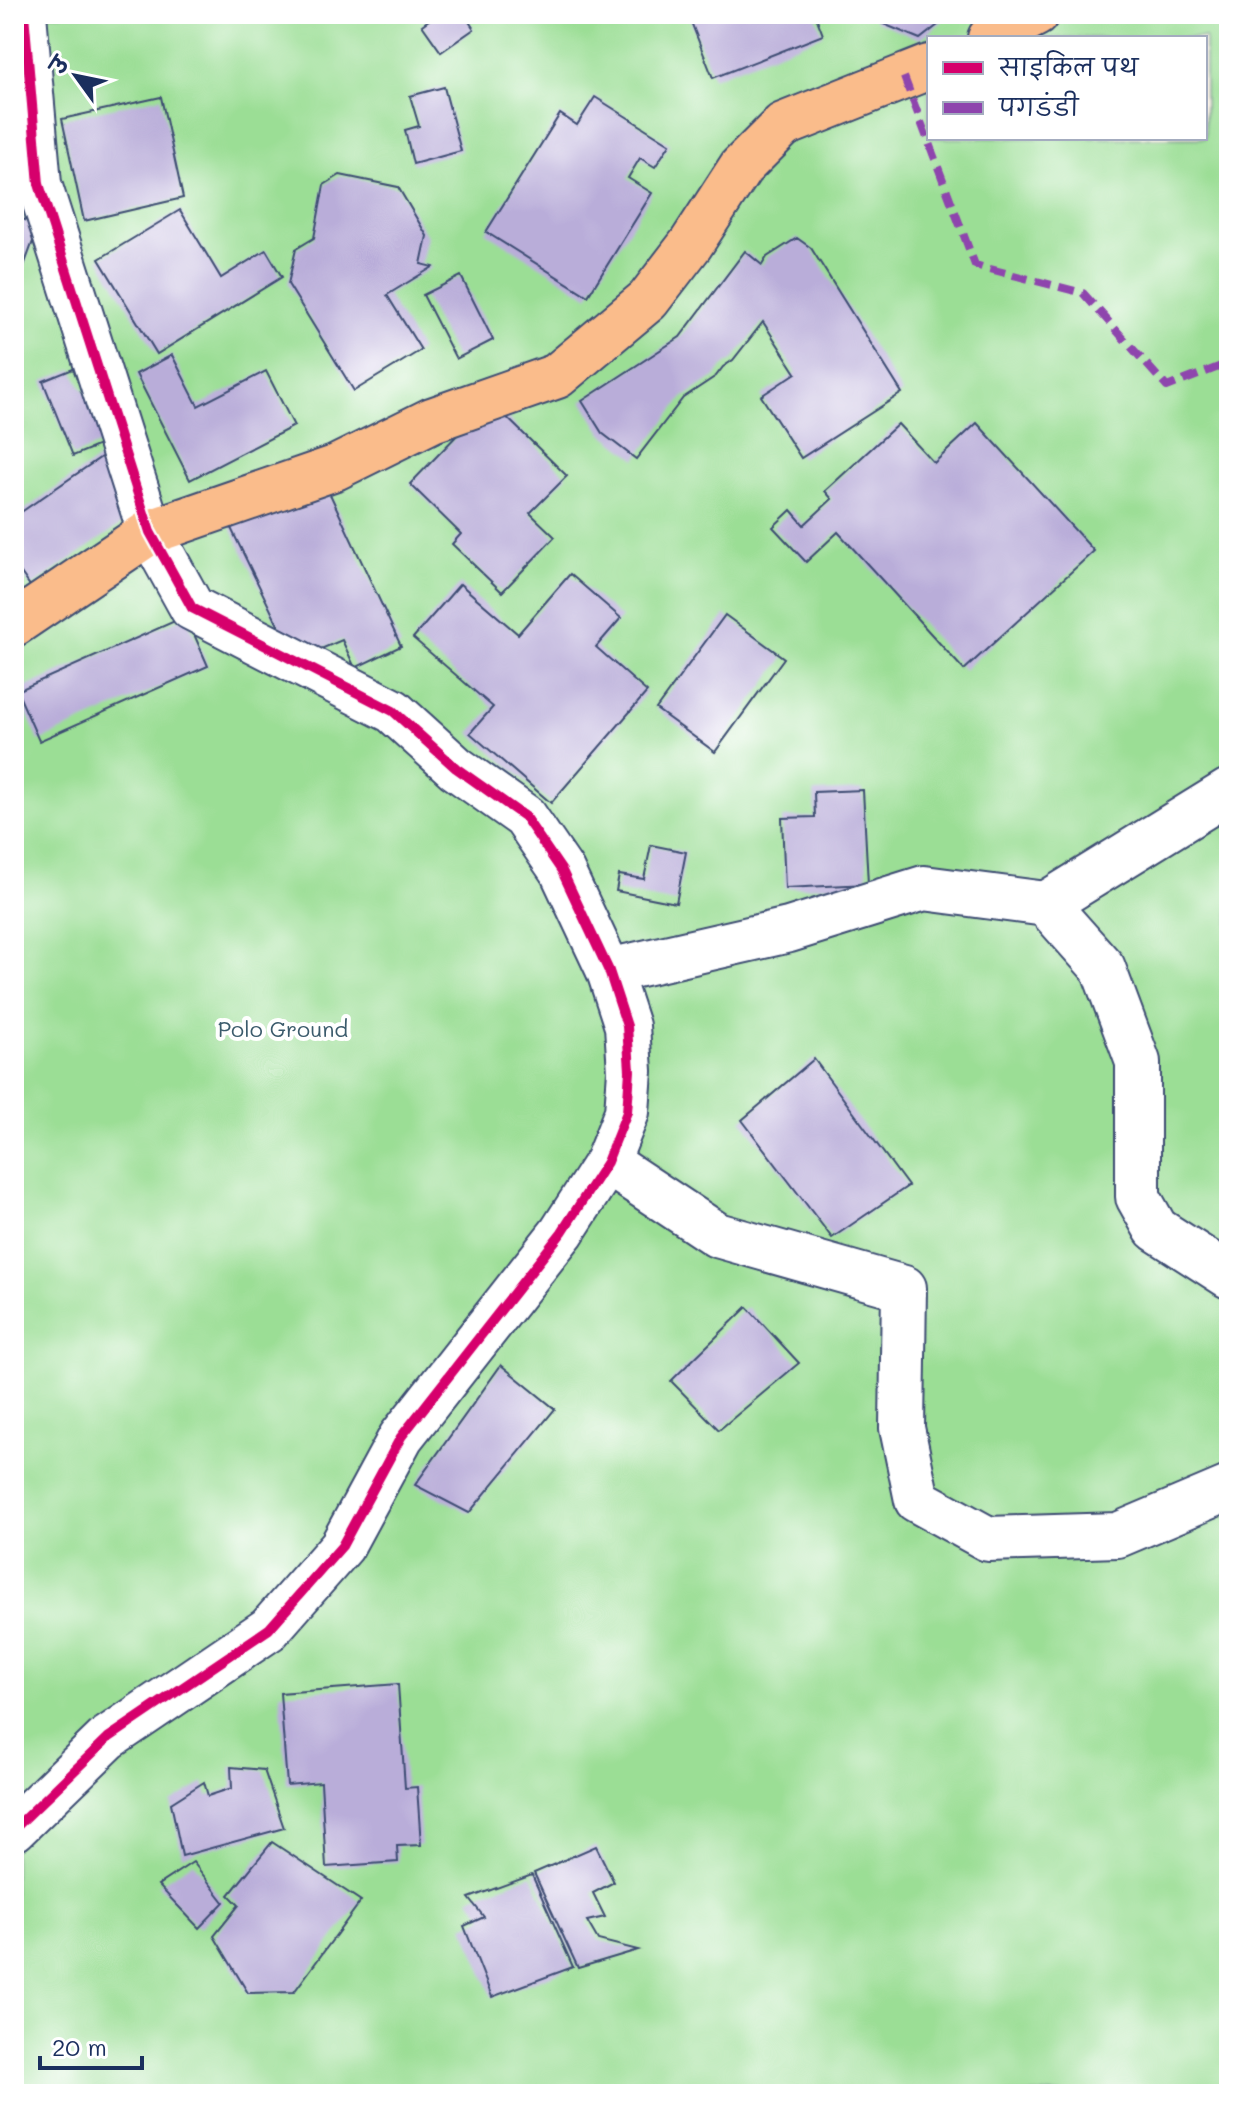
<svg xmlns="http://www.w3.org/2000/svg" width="1243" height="2108" viewBox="0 0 1243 2108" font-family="Mali,'Playpen Sans Deva',sans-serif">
<rect width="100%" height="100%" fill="#fff"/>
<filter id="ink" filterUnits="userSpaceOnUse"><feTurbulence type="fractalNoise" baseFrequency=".0125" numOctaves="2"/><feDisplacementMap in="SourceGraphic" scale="16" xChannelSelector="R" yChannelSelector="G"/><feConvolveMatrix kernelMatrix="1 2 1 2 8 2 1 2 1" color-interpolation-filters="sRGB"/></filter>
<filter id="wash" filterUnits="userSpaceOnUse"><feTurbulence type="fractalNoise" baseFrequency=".006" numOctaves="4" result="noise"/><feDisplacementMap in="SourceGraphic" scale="32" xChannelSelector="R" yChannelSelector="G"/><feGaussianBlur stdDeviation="1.8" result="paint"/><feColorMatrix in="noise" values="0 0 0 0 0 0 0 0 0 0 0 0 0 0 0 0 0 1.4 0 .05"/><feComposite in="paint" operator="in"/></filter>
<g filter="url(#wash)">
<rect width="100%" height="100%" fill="#faefe3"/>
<!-- green -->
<path fill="#9bde95" stroke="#5b867a" stroke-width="2" fill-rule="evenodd" d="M14 14H1229V2094H14ZM929 38H1205V138H929Z"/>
<g id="blocks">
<!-- building -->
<g fill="#b9add9">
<polygon points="437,14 464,14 474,29 441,52 422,25"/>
<polygon points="688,14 815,14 823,35 713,78"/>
<polygon points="879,14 926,14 943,21 920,39 876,21 874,17"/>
<polygon points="444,87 461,151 413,164 405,130 419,126 410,96"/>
<polygon points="161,97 183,198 84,221 62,119"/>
<polygon points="595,97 670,144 655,167 640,158 628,178 652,193 588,296 486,232 560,114 577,125"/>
<polygon points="340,175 398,187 427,236 421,264 433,267 387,295 421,350 354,391 288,284 296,249 314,238 324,185"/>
<polygon points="180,210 221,278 266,250 282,277 157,354 99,259"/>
<polygon points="14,216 39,225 14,293"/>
<polygon points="797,238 811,248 902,393 801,458 761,396 796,373 763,322 733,360 723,367 716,376 683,398 636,459 602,433 582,401 680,337 745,251 762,265 767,257"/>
<polygon points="461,276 493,340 456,359 423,295"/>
<polygon points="172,355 198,406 266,371 294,426 190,480 136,374"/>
<polygon points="73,369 81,387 121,436 73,456 43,381"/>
<polygon points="490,401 567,476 530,513 555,537 502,592 452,544 461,534 410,484"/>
<polygon points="977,423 1094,551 964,670 838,532 806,562 773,527 791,510 804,525 832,499 825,491 898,424 934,463"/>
<polygon points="110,451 148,506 31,587 14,563 14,517"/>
<polygon points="323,479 401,646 355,668 342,640 295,660 229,524"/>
<polygon points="570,574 621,618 596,647 647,692 551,803 470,733 493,707 413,638 460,584 518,634"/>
<polygon points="725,615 784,658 715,752 656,709"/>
<polygon points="186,616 208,666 39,741 17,691"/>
<polygon points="863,790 868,884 785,888 782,818 815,817 814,792"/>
<polygon points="651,845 686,852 676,903 616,891 619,875 644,879"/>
<polygon points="814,1059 908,1186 832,1238 742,1120"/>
<polygon points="747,1307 799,1363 719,1430 671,1381"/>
<polygon points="501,1365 555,1409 469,1513 415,1485"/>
<polygon points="398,1684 405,1788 417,1787 421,1845 397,1846 398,1862 326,1867 321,1782 287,1785 280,1693"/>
<polygon points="231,1767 264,1770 284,1828 182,1856 171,1803 204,1782 208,1796 232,1788"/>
<polygon points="272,1842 361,1901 294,1992 248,1993 214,1936 239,1905 229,1895"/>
<polygon points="596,1846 614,1882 593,1893 605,1917 587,1921 598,1940 638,1950 578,1968 534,1873"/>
<polygon points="193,1862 224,1902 199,1928 158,1885"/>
<polygon points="532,1875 573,1967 492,1997 464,1926 484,1917 469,1898"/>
</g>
</g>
</g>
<g filter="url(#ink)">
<use href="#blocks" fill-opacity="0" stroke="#3c4c72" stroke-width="2"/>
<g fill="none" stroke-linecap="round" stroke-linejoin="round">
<!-- minor casing -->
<g stroke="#3c4c72" stroke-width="48">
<g id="minor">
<polyline points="1046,904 1229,791"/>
<polyline points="609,971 789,930 924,888 1046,904 1103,968 1138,1062 1138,1197 1156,1229 1229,1276"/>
<polyline points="607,1162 717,1235 904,1288 902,1428 917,1500 988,1539 1118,1535 1229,1488"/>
<polyline points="14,1829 108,1738 269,1629 342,1546 401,1437 562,1232 607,1162 627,1112 630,1071 627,1026 609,971 562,871 525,817 456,768 393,711 192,608 150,532 39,184 24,14"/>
</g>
</g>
<!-- major casing -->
<g stroke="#3c4c72" stroke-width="48">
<g id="major">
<polyline points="990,38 1036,14"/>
<polyline points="14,624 150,532 335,468 432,420 557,376 648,300 691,244 741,167 783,125 929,67"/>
</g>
</g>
<!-- minor -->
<use href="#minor" stroke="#fff" stroke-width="44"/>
<!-- major -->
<use href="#major" stroke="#fabc8b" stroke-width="44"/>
<!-- quiet -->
<polyline stroke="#8e44ad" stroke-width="8" stroke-dasharray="16 8" stroke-linecap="butt" points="904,77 975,265 1083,293 1167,387 1229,363"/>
<!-- cycleway casing -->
<g stroke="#fff" stroke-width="15">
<polyline id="cycleway" points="14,1829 108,1738 269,1629 342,1546 401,1437 562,1232 607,1162 627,1112 630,1071 627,1026 609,971 562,871 525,817 456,768 393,711 192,608 150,532 39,184 24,14"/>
</g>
<!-- cycleway -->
<use href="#cycleway" stroke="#d6006c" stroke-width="10"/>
</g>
</g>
<g text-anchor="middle" stroke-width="8" stroke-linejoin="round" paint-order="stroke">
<!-- park labels -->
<g font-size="22" fill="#3b5b6c" stroke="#fff">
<text x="283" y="1037">Polo Ground</text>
</g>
</g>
<!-- margin -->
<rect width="1243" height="2108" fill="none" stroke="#fff" stroke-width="48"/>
<!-- legend -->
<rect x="927" y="36" width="280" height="104" fill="#ffffff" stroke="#a4acbf" stroke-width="2"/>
<rect x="943" y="62" width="40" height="12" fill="#d6006c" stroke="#a4acbf" stroke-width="2"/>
<text x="999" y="76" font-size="24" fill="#1b2f5e">साइकिल पथ</text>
<rect x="943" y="102" width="40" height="12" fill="#8e44ad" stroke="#a4acbf" stroke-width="2"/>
<text x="999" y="116" font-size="24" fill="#1b2f5e">पगडंडी</text>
<!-- north arrow -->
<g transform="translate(76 76) rotate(303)" stroke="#ffffff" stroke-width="6" paint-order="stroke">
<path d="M0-6L14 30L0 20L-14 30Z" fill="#1b2f5e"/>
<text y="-12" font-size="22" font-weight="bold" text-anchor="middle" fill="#1b2f5e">उ</text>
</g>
<!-- scale -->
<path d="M40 2056v12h102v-12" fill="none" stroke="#1b2f5e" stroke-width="4"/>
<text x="52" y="2056" font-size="24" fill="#1b2f5e" stroke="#ffffff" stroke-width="6" paint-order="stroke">20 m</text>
</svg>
